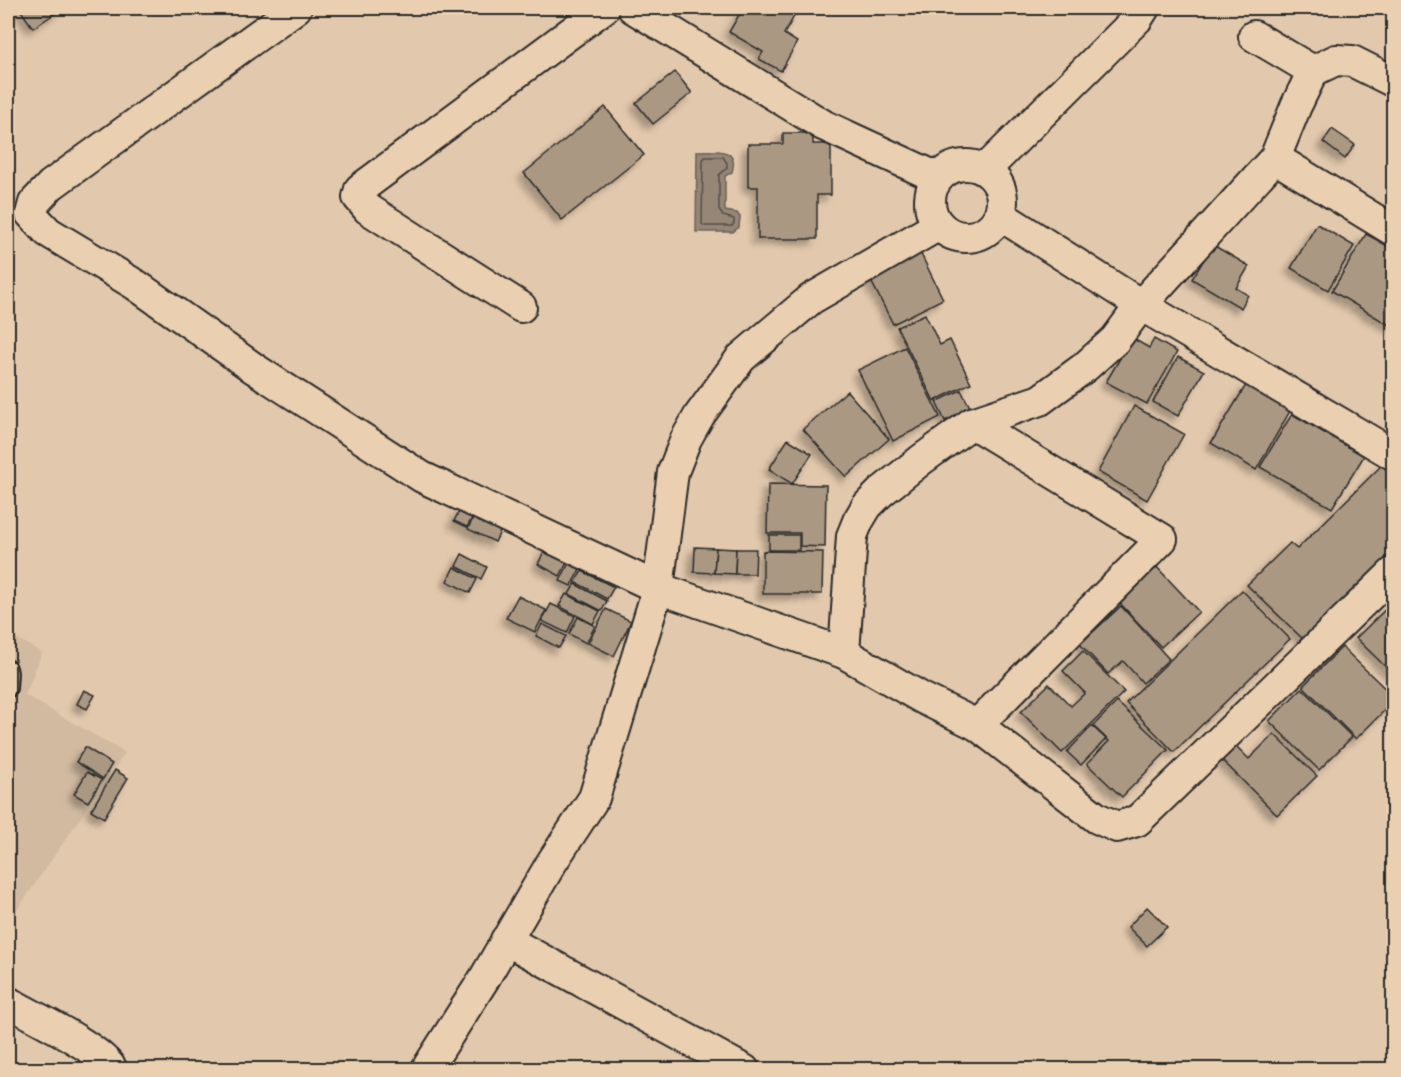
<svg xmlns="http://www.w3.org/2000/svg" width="1401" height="1077" viewBox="0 0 1401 1077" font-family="Dekko,sans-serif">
<defs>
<filter id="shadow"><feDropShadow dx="-5.5" dy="5.5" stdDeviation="3" flood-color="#0004"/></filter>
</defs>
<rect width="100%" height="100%" fill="#e2c8ac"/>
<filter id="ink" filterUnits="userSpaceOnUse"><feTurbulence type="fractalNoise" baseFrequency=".0167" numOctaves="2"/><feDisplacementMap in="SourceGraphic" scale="12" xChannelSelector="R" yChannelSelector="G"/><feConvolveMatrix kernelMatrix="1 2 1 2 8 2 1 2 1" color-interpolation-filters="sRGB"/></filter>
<g filter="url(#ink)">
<!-- built -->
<polygon fill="#d1baa0" points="8,633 42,653 25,695 125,753 8,923"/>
<!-- water -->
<path fill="#958676" stroke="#6b6258" stroke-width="1.5" d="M697 151C712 151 740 146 732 172L725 176V211L737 213 740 217 739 227 733 232H696Z"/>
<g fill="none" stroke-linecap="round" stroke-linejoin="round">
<!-- shore -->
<polygon stroke="#554f49" stroke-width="1.5" points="705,157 723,157 727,163 727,168 719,175 719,210 723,216 734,219 734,223 732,226 705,226 702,224 703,160"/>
</g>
<!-- building -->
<g fill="#aa9883" stroke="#2b2b2b" stroke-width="1.5" filter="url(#shadow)">
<polygon points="19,8 63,8 33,28"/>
<polygon points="743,8 786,8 796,13 784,34 797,42 781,71 759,59 763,52 729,32"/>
<polygon points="675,72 692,93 653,124 636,103"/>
<polygon points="605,107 644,155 562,220 524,173"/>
<polygon points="1332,129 1355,145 1345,159 1323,142"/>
<polygon points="783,133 813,133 813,144 831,144 831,195 817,195 817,239 758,239 758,187 748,187 748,144 783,144"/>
<polygon points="1317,224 1354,246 1328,290 1291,268"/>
<polygon points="1366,234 1394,249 1394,328 1332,291"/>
<polygon points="1213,245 1249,266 1236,288 1248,295 1241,308 1192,279"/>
<polygon points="919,250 943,299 893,324 868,275"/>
<polygon points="925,314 940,345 950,340 971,383 934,401 897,327"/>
<polygon points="1132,338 1149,348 1154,339 1177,352 1147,404 1106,382"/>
<polygon points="905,347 940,417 893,441 858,370"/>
<polygon points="1178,357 1204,371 1178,416 1153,402"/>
<polygon points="1246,385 1290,411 1256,470 1211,443"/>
<polygon points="961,390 971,409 945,421 936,402"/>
<polygon points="847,391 889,439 846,477 803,429"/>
<polygon points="1134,406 1184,434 1147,500 1098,472"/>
<polygon points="1292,414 1364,456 1332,508 1260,467"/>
<polygon points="788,439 812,454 792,484 769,469"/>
<polygon points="1383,464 1394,475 1394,552 1305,641 1247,585 1290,543 1297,549"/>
<polygon points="768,484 826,485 825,547 800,546 800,533 767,533"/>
<polygon points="462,506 475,513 467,527 454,521"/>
<polygon points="475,514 502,528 495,542 468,529"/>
<rect x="769" y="535" width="30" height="15"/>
<polygon points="695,547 716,548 714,573 694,572"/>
<polygon points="546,548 569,559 560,576 538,564"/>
<polygon points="716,548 736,549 735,574 714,573"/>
<polygon points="736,549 756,549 755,574 735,574"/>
<polygon points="763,551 823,552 822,594 763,594"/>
<polygon points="462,554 487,567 481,579 456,566"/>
<polygon points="569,563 580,569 571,586 560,581"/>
<polygon points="1154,564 1199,612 1161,647 1116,599"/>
<polygon points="454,567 477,579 470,593 447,581"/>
<polygon points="582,571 614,587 607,599 575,582"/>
<polygon points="575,584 607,601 602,611 569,594"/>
<polygon points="1242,590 1290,639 1174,752 1126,703"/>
<polygon points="566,594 600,611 593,624 559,606"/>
<polygon points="518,596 546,610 535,632 506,618"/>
<polygon points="1394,601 1394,675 1356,638"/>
<polygon points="551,604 575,616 567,633 542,621"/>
<polygon points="1121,606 1169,659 1143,683 1123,661 1108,674 1080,644"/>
<polygon points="606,609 631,621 614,656 588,643"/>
<polygon points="578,617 595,626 586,643 569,634"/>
<polygon points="542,624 566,636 559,648 536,636"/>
<polygon points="1342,647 1394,697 1394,701 1356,739 1303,686"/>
<polygon points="1083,651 1124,692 1062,753 1021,712 1049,684 1071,706 1085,693 1063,671"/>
<polygon points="1302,688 1352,737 1319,770 1269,721"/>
<polygon points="84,690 95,695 87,709 77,704"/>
<polygon points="1117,702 1168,750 1122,797 1087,764 1109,741 1093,726"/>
<polygon points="1092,726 1106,739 1081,765 1067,752"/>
<polygon points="1274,734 1317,776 1277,815 1222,760 1236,746 1249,759"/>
<polygon points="85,747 112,764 103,779 76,762"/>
<polygon points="115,770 128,778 104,818 91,810"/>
<polygon points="87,772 102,780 88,802 74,794"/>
<polygon points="1147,907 1167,927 1147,946 1128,927"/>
</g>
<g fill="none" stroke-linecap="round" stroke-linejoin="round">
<!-- lane casing -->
<g stroke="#2b2b2b" stroke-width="20">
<polyline id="lane" points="8,668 9,673 8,689"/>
</g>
<!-- street casing -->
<g stroke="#2b2b2b" stroke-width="34">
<g id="street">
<polyline points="296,8 51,185 34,203 31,214 48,232 136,285 255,369 422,477 658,588 844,653 922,698 977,725 1097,818 1117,827 1137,821 1394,572"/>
<polyline points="633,8 823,125 938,178"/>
<polyline points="1254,36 1313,71"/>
<polyline points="1275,158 1394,231"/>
<circle cx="966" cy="201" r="36"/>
<polyline points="985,170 1137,19 1144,8"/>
<polyline points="1000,215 1141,305 1394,455"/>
<polyline points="521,307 368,209 358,197 360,189 604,8"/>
<polyline points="972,423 1162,539 977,725"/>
<polyline points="844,653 852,536 858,521 867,506 881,492 921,460 972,423 1040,400 1085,367 1115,340 1141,305 1275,158 1296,106 1313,71 1336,60 1352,61 1394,82"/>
<polyline points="506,940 744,1070"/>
<path d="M8 1002C29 1014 104 1050 112 1070"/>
<polyline points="426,1070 484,979 552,862 594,798 658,588 673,472 686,439 699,416 741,358 811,299 939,225"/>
</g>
</g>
<!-- lane -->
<use href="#lane" stroke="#eacfb1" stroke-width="15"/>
<!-- street -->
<use href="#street" stroke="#eacfb1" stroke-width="30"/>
</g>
</g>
<!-- margin -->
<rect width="1401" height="1077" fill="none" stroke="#eacfb1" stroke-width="30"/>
<rect x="15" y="15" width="1371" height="1047" fill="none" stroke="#2b2b2b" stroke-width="2" filter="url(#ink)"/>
</svg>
